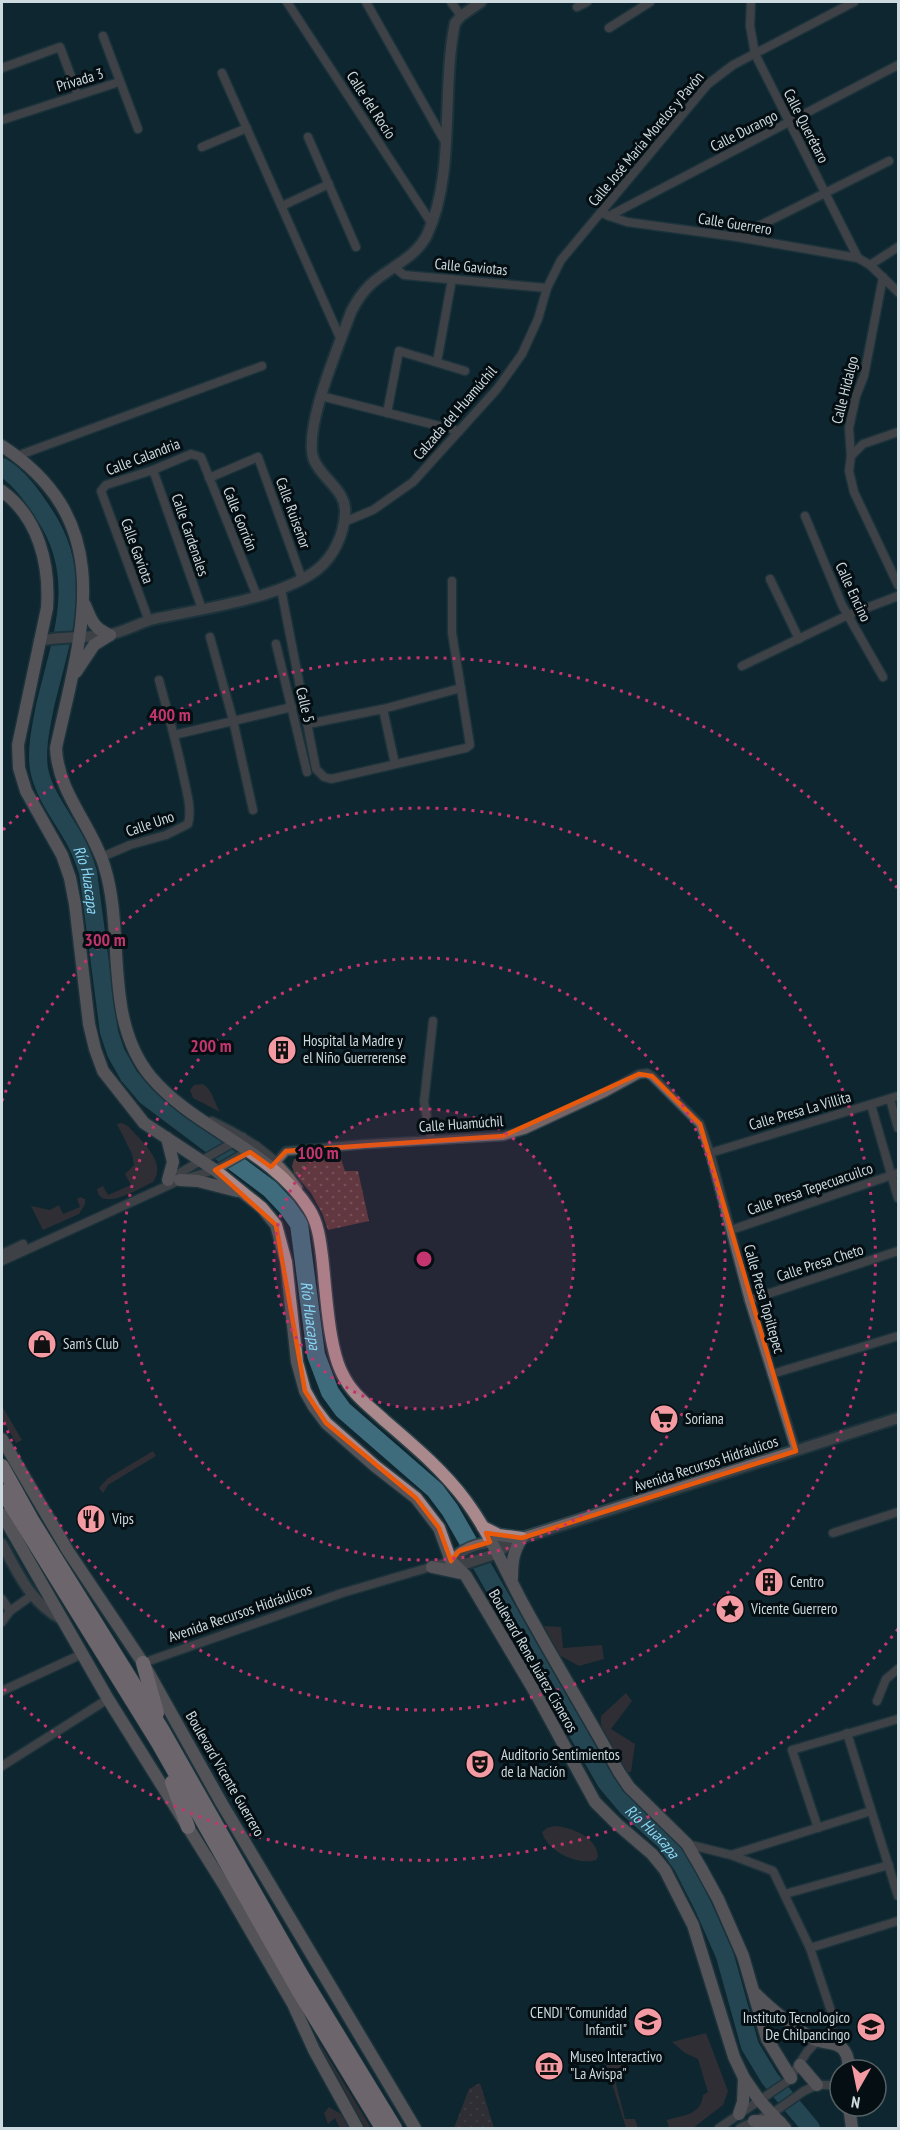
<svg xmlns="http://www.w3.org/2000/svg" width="900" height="2130" viewBox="0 0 900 2130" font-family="'PT Sans Narrow',sans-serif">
<defs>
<pattern id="park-dots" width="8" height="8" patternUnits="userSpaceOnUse" patternTransform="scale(1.5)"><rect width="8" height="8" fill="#54383b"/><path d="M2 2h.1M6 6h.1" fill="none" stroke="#6b5457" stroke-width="1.8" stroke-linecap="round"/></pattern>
</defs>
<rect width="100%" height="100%" fill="#0f262f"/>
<!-- green -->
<g fill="#54383b">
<path d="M203 1084C213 1090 214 1103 220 1112L193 1098 190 1090 194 1085Z"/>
<path d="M122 1123 128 1126C140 1140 168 1162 153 1182 140 1188 100 1213 97 1189L103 1186 108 1195 131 1185 125 1174 134 1165 132 1154 117 1124Z"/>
<polygon points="80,1197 85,1199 85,1204 79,1214 43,1230 31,1206 50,1210 59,1205 63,1214 80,1207 77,1199"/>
<polygon points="2,1406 22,1440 16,1443 2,1419"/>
<polygon points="153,1451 156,1456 108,1485 103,1493 99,1488 108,1478"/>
<polygon points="544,1626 561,1627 563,1648 602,1645 604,1659 579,1666 559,1655"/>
<path d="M626 1693 632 1701 611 1729 635 1744 631 1772H626C615 1755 599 1737 601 1716Z"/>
<path d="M554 1826C572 1827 596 1837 598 1856L596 1860C577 1866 547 1851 542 1832L547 1828Z"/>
<polygon points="313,2032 371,2128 365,2128 310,2034"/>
<path d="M706 2033 728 2091 723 2105 693 2128H669L667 2120C684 2115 701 2115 703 2095L708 2092 698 2059 685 2053 672 2042Z"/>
<polygon points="630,2054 615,2080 625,2119 635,2119 638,2128 626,2128 606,2064"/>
<polygon points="329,2107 341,2114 349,2128 340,2128 335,2118 328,2124 324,2113"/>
</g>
<!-- park -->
<g fill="url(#park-dots)">
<polygon points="325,1154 340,1156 345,1171 358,1171 369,1221 328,1230 322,1213 311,1193 294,1173 292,1166 294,1159"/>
<polygon points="480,2083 494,2128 454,2128 469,2089"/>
</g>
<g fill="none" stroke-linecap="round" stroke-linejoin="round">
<!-- river -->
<path stroke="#3e6c7d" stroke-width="18" id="s1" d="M2 467C20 478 33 497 44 514 87 578 61 638 45 706 41 727 36 748 39 769 44 797 66 821 78 846 82 854 85 863 88 872L109 1032 116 1053 129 1076 146 1096 270 1189 287 1207 299 1224 316 1355 330 1392 343 1410 435 1490 450 1510 606 1782 627 1807 665 1841 682 1865 703 1906 725 1956 750 2046 770 2079 811 2128"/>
<!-- minor casing -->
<g stroke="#2d434b" stroke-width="11">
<g id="minor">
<polyline points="287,2 432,224"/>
<polyline points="366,2 445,142"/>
<polyline points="451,2 461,16"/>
<polyline points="751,2 750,26 755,54 858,258"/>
<polyline points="577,7 587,2"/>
<polyline points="609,28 650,2"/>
<polyline points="103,36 138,129"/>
<polyline points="2,68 60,47 78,95"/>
<polyline points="222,73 341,340"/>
<polyline points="2,120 119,82"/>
<polyline points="308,137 356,247"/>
<polyline points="202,147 247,128"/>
<polyline points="282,206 329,184"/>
<polyline points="602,213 609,216 898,65"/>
<polyline points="609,216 627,222 737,237 858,258 870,265 898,292"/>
<polyline points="737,237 889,161"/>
<polyline points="870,265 898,247"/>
<polyline points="395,268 404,275 547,288"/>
<polyline points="883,277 864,376 856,396 849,428 851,456 849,471 854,492 898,585"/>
<polyline points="437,362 452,279"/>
<polyline points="321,396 459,431"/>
<polyline points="387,413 399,351 465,371"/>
<polyline points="17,456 262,366"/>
<polyline points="851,456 863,444 898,432"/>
<polyline points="153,470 202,609"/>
<polyline points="209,478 258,457 302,579"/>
<polyline points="805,516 842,605 883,677"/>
<polyline points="344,522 373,510 413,482 497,389 522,354 538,319 547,288 561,260 708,84 733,65 854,2"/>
<polyline points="770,579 799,639"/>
<polyline points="281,589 316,769 324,777 331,779 466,748 470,745 452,633 452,581"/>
<polyline points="149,621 101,491 106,485 153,470 191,454 201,457 257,596"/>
<polyline points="210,637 233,720 253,810"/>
<polyline points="276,644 307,772"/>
<polyline points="742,666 848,615 898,596"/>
<polyline points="383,709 395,764"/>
<polyline points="308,724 383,709 461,688"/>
<polyline points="174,735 292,707"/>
<path d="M102 857 130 845 166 835 188 824C192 809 187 794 184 779 177 745 168 713 159 680"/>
<polyline points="890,1099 898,1128"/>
<polyline points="871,1105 898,1198"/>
<path d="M212 1121C246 1137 277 1156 298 1188"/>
<polyline points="431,1139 424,1102 433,1021"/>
<polyline points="710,1153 898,1096"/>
<polyline points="276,1162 286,1151 365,1144 503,1136 524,1130 606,1092 639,1074 647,1073 652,1076 700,1124 710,1153 749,1300 796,1451"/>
<polyline points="169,1179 243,1137"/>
<polyline points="731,1230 898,1173"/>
<polyline points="2,1254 23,1244"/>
<polyline points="2,1261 180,1180 215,1170 257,1146"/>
<polyline points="749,1300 898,1251"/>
<polyline points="772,1374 898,1336"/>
<polyline points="833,1533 898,1512"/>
<polyline points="2,1599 10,1611"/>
<polyline points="2,1622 10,1611 31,1596"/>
<polyline points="143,1663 342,1593 451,1561"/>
<polyline points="2,1691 82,1654"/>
<polyline points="877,1701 886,1679 898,1669"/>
<polyline points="847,1733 898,1896"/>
<polyline points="2,1766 108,1699"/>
<polyline points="818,1828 792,1750 898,1719"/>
<polyline points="687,1844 731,1855 773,1871 810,1948 831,2011 831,2028 828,2041"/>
<polyline points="731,1855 871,1811"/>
<polyline points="785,1894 889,1865"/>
<polyline points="810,1948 898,1921"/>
<polyline points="719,2128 788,2081 807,2052 817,2041"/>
<polyline points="740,2128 777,2110 804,2091 817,2085 832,2085 840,2081"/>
</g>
</g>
<!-- tertiary casing -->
<g stroke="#2d434b" stroke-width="14">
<g id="tertiary">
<path d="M39 641C62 636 85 638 107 635 123 633 138 623 154 619 201 609 282 598 318 569 334 556 344 534 345 513 347 491 322 479 314 460 302 430 340 343 351 312 356 302 361 294 369 286 387 268 415 259 427 235 456 174 441 90 455 23L461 16 481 2"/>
<path d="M2 1544C19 1574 29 1601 61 1619"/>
<polyline points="451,1561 465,1564 492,1555 522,1538 898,1418"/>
<path d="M451 1561C467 1543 489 1542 513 1540"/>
</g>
</g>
<!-- secondary casing -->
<g stroke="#2d434b" stroke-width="15">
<g id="secondary">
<path d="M2 446C121 524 81 633 56 748 58 793 91 824 104 865 126 933 102 1018 151 1077 196 1130 271 1149 309 1209 318 1223 320 1240 322 1256 326 1288 328 1348 343 1375 352 1394 369 1406 384 1420 413 1445 443 1470 466 1501 489 1532 504 1568 522 1602 553 1659 587 1715 619 1772L629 1787 687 1844 701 1868 718 1899 743 1956 767 2039 791 2078"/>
<path d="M2 491C39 518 50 565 47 608L18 745 19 768 26 791 62 855 70 878 75 904 89 1024 95 1049 103 1071 144 1123 215 1170 262 1208 276 1225 286 1262 297 1362 305 1391 314 1407 326 1423 375 1466 416 1498 439 1528 451 1561 466 1576 475 1591 535 1692 595 1802 617 1824 652 1854 665 1870 693 1925 734 2057 744 2078 760 2101 785 2128"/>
<path d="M85 605C91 620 94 629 110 635"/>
<polyline points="76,672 94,645 110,635"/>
<polyline points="167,1138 173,1162 168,1180"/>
<polyline points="180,1180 198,1181 237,1191"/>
<polyline points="2,1439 68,1551 143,1663 222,1804 415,2128"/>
<polyline points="2,1514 108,1699 224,1885 293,2004 314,2050 357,2128"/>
<path d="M483 1527 499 1535 522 1538C513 1552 512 1562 512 1578"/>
<polyline points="432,1567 460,1573"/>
<path d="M756 1994C768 2007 799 2032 816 2040 824 2044 834 2041 842 2048 848 2054 849 2062 848 2070"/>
<polyline points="800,2065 817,2085"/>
<polyline points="849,2106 852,2128"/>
<polyline points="739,2114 743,2102 744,2078"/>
<polyline points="754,2121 780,2122"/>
</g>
</g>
<!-- trunk casing -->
<g stroke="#2d434b" stroke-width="16">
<g id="trunk">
<polyline points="2,1466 32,1520 162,1729 301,1974 395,2128"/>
<polyline points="2,1491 158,1743 298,1990 382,2128"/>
<polyline points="143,1663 157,1713"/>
<polyline points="172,1782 188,1827"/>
</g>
</g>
<!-- minor -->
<use href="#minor" stroke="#786465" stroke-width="8"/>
<!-- tertiary -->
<use href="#tertiary" stroke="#786465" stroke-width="10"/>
<!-- secondary -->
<use href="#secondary" stroke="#a9898b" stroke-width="12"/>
<!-- trunk -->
<use href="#trunk" stroke="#e0b2b6" stroke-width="14"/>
</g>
<!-- marked area -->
<path d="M0 0H900V2130H0ZM639 1074 652 1076 700 1124 796 1451 522 1538 486 1533 490 1542 459 1551 451 1561 439 1528 416 1498 326 1423 305 1391 276 1225 215 1170 250 1152 271 1167 286 1151 503 1136Z" fill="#0f262f" fill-opacity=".55" fill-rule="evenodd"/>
<path fill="none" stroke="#e8590c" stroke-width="4.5" stroke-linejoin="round" d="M639 1074 652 1076 700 1124 796 1451 522 1538 486 1533 490 1542 459 1551 451 1561 439 1528 416 1498 326 1423 305 1391 276 1225 215 1170 250 1152 271 1167 286 1151 503 1136Z"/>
<!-- distance rings -->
<circle cx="424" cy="1259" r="150" fill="#c4356f" fill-opacity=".12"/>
<g fill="none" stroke="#c4356f" stroke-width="3" stroke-dasharray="3 6">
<circle cx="424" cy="1259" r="150"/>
<circle cx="424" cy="1259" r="301"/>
<path d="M2 1101A451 451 0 1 1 2 1417"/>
<path d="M898 1629A601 601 0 0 1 3 1688M3 830A601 601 0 0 1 898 889"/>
</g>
<!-- icons -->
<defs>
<g id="building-disc" transform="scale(1.5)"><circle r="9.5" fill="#f49aa3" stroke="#050e12"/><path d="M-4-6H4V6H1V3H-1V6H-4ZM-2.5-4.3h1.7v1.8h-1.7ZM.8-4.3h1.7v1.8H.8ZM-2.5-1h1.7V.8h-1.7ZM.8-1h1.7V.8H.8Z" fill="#111"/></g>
<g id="shop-disc" transform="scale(1.5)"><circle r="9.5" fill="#f49aa3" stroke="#050e12"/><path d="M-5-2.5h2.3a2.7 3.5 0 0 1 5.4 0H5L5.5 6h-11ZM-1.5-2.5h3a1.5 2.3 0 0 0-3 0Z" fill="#111"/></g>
<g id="supermarket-disc" transform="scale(1.5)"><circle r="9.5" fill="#f49aa3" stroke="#050e12"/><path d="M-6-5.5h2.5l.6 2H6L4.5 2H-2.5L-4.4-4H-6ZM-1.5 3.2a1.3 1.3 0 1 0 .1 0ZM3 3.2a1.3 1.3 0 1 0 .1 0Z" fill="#111"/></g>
<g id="restaurant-disc" transform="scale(1.5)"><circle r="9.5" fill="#f49aa3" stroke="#050e12"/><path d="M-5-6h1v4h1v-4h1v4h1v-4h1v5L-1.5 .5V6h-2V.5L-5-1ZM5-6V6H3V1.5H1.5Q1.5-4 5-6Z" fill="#111"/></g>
<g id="sight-disc" transform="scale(1.5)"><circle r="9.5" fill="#f49aa3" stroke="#050e12"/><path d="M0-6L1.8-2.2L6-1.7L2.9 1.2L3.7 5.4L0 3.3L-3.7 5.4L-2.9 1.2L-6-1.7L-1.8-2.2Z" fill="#111"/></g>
<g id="theatre-disc" transform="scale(1.5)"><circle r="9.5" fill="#f49aa3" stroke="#050e12"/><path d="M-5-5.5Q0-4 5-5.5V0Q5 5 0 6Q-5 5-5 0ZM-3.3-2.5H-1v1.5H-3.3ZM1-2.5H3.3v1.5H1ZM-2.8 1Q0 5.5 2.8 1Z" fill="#111"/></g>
<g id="school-disc" transform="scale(1.5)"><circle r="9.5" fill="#f49aa3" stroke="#050e12"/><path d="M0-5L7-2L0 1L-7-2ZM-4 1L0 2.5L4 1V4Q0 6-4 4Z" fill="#111"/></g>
<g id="university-disc" transform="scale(1.5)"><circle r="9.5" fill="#f49aa3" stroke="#050e12"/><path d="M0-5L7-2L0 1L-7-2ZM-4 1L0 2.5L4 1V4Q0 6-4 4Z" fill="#111"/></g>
<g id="museum-disc" transform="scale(1.5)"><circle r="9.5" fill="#f49aa3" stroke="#050e12"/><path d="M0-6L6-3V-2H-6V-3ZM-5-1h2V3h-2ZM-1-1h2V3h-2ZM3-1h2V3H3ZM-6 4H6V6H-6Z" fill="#111"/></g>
</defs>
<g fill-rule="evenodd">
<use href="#building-disc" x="282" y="1050"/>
<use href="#shop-disc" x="42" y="1344"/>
<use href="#supermarket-disc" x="664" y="1419"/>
<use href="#restaurant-disc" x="91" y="1519"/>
<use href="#building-disc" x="769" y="1582"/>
<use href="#sight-disc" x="730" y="1609"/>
<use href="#theatre-disc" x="480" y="1764"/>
<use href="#school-disc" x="648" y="2022"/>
<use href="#university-disc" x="871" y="2027"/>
<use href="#museum-disc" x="549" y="2066"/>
</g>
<g text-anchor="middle" stroke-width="6" stroke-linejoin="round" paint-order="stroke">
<!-- street labels -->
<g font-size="15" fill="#cddae0" stroke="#050e12">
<text transform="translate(80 80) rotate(-17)" y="5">Privada 3</text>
<text transform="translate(371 105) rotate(57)" y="5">Calle del Rocío</text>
<text transform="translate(806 126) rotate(63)" y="5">Calle Querétaro</text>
<text transform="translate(744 131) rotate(-27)" y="5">Calle Durango</text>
<text transform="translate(646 139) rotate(-50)" y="5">Calle José María Morelos y Pavón</text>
<text transform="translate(735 224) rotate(9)" y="5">Calle Guerrero</text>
<text transform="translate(471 267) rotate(5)" y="5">Calle Gaviotas</text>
<text transform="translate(845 390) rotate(-76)" y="5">Calle Hidalgo</text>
<text transform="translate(455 413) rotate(-49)" y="5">Calzada del Huamúchil</text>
<text transform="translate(143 457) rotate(-21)" y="5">Calle Calandria</text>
<text transform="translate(293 513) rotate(70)" y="5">Calle Ruiseñor</text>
<text transform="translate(240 519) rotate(68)" y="5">Calle Gorrión</text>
<text transform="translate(190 535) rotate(71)" y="5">Calle Cardenales</text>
<text transform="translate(137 551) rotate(70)" y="5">Calle Gaviota</text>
<text transform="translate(853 592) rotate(65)" y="5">Calle Encino</text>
<text transform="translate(305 705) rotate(76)" y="5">Calle 5</text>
<text transform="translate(150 824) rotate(-19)" y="5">Calle Uno</text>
<text transform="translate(800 1111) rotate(-16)" y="5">Calle Presa La Villita</text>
<text transform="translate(461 1124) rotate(-4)" y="5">Calle Huamúchil</text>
<text transform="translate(810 1189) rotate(-19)" y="5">Calle Presa Tepecuacuilco</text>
<text transform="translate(820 1263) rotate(-18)" y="5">Calle Presa Cheto</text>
<text transform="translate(764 1299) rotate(74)" y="5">Calle Presa Topiltepec</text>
<text transform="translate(706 1464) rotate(-18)" y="5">Avenida Recursos Hidráulicos</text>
<text transform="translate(240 1613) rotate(-19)" y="5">Avenida Recursos Hidráulicos</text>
<text transform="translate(533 1661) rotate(60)" y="5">Boulevard Rene Juárez Cisneros</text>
<text transform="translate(225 1774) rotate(60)" y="5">Boulevard Vicente Guerrero</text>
</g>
<!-- poi labels -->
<g font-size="15" fill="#cddae0" stroke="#050e12" text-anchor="start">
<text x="303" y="1046">Hospital la Madre y<tspan x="303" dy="17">el Niño Guerrerense</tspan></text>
<text x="63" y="1349">Sam's Club</text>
<text x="685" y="1424">Soriana</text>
<text x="112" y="1524">Vips</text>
<text x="790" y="1587">Centro</text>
<text x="751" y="1614">Vicente Guerrero</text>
<text x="501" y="1760">Auditorio Sentimientos<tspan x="501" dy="17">de la Nación</tspan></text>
<text x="627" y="2018" text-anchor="end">CENDI "Comunidad<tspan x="627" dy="17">Infantil"</tspan></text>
<text x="850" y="2023" text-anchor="end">Instituto Tecnologico<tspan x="850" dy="17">De Chilpancingo</tspan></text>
<text x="570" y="2062">Museo Interactivo<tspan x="570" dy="17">"La Avispa"</tspan></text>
</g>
<!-- water labels -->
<g font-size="16" font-style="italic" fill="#8ad7f5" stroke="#050e12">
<text dy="6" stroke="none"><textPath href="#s1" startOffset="448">Río Huacapa</textPath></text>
<text dy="6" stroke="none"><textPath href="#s1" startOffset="970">Río Huacapa</textPath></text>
<text dy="6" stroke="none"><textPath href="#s1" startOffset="1600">Río Huacapa</textPath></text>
</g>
</g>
<circle cx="424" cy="1259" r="9" fill="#c4356f" stroke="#050e12" stroke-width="3"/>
<g font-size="18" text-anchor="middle" font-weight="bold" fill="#c4356f" stroke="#050e12" stroke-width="6" stroke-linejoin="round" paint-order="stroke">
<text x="170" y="721">400 m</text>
<text x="105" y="946">300 m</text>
<text x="211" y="1052">200 m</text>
<text x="318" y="1159">100 m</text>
</g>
<!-- border -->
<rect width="900" height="2130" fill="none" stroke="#cddae0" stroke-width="6"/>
<!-- north arrow -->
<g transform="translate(858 2088) rotate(189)"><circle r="28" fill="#050e12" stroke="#556064" stroke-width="1.5"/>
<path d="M0-4.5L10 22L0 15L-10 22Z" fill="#f49aa3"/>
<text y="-9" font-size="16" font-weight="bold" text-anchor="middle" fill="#cddae0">N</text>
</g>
</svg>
